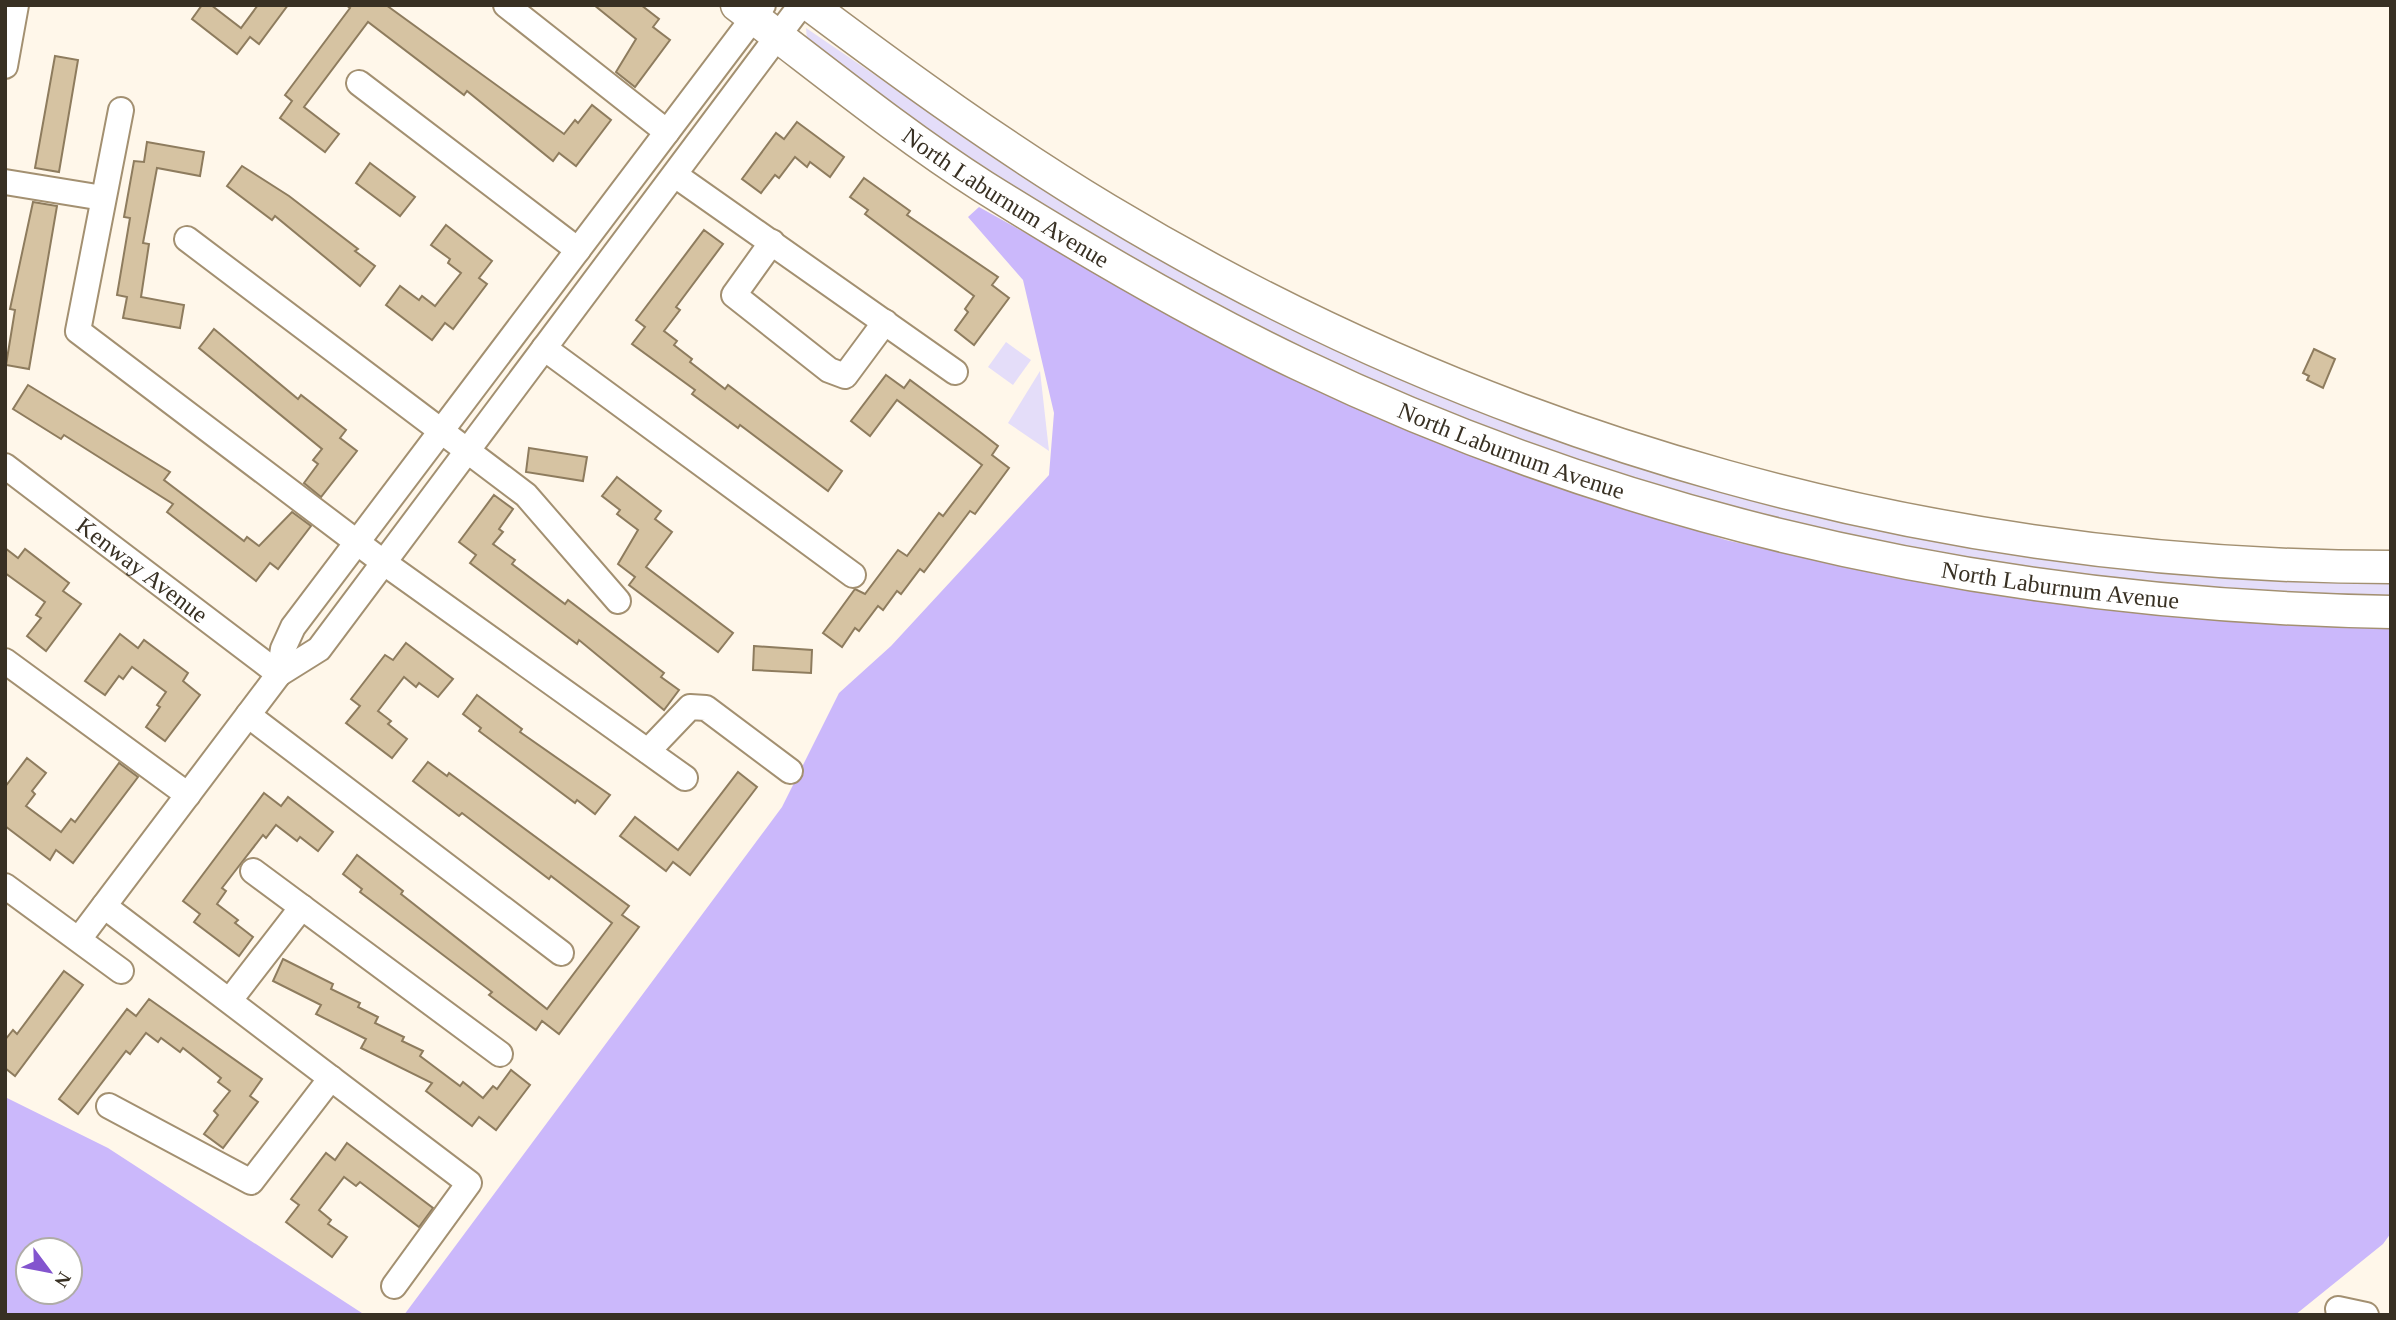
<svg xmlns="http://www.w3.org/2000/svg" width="2396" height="1320" viewBox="0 0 2396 1320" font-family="'Times New Roman',serif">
<rect width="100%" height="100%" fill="#fff7ea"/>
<!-- green -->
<g fill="#e4ddf9">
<polygon points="806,28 900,92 937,110 1087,207 1690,478 2391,578 2391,601 2040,577 1755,520 1493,434 1228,316 1095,241 940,138 807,40"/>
<polygon points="1006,342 1031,360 1013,385 988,367"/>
<polygon points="1040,371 1049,451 1008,423"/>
</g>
<!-- forest -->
<g fill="#cbb8fb" fill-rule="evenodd">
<polygon points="979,207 1140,297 1569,488 1726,540 1885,576 2042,601 2295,622 2391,625 2391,1233 2383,1244 2295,1315 404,1315 782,807 839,693 891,646 1049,475 1054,413 1023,280 968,217"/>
<path d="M5 1097 108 1148 365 1315H5ZM28 1250H70V1292H28Z"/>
</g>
<!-- building -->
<g fill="#d6c3a2" stroke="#8e7c5e" stroke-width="2">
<polygon points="202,5 211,5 241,28 258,5 288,5 259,44 250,37 237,54 192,19"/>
<polygon points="346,5 386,5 564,134 575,120 578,123 592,105 611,120 576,166 559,153 553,161 467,91 464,95 368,22 304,107 339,134 325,152 280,118 292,101 285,95 350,8"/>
<polygon points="594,5 641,5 659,19 653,27 670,40 635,87 616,72 636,39"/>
<polygon points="55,56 78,60 59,172 35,168"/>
<polygon points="797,122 844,157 830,177 810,162 807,167 795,157 779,178 775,175 761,193 742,179 776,133 784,139"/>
<polygon points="147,142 204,152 200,176 157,168 143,243 149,244 141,297 184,305 180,328 123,318 127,297 117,295 130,218 124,217 134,161 144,162"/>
<polygon points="370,163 415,197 400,216 356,183"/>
<polygon points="242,166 289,196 358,249 355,251 375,266 360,286 275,216 272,220 227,186"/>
<polygon points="864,178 910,211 907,215 998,277 992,285 1009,298 974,345 955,330 968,312 965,309 974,296 865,214 868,210 850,197"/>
<polygon points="33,202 57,206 29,369 6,365 15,310 10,309"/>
<polygon points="446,225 492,261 479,278 487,284 453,329 445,323 432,340 386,305 400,286 419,300 422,296 435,306 461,273 448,263 450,259 431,245"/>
<polygon points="704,230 723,244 676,307 680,310 664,331 677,341 674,345 692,359 690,362 725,389 728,385 842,471 828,491 740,425 738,428 692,394 695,390 632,344 645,327 636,320"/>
<polygon points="214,329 298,399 301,395 346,430 340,438 357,451 321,497 304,483 318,464 313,460 322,449 199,348"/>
<polygon points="2314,349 2335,359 2323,388 2307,380 2309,376 2303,373"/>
<polygon points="886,375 904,388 910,380 980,432 998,446 992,455 1009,468 975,514 970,511 924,572 920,569 901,594 897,591 883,610 878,606 859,631 855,628 842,647 823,633 855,589 865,594 898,550 907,556 939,513 943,516 982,465 897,400 870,436 851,421"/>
<polygon points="28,385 170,472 164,480 244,541 247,537 259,546 292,512 311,526 278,569 270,563 256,581 167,512 173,504 64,435 61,439 13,409"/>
<polygon points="529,448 587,457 583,481 526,472"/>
<polygon points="617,477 661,511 655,519 672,532 646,567 733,633 718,652 629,585 635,577 618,564 638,530 617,514 620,510 602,496"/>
<polygon points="494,495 513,509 499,529 503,532 493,544 515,560 512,564 565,604 568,600 664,673 661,677 679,690 664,710 579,640 577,644 470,563 476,555 459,542"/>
<polygon points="5,548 18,558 25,549 69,583 63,591 81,604 46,651 27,636 41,618 36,615 45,602 5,573"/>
<polygon points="120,634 138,648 144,640 188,673 183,681 200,695 165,741 146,727 160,707 157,705 166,692 132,667 123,679 119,676 105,695 85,681"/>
<polygon points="406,643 453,679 438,697 419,683 416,687 404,677 378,711 391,721 388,724 407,739 392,758 346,723 360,706 351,699 385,655 393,660"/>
<polygon points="754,646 812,650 811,673 753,670"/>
<polygon points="477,695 522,729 520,732 610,795 595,814 577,800 575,803 479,731 481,728 463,714"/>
<polygon points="27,758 46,773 32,791 35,794 26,806 61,832 71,819 75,822 119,763 138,777 73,863 56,850 50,860 5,826 5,787"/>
<polygon points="428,762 447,776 449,773 629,906 622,915 639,927 559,1034 542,1021 536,1030 489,995 492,992 360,892 362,889 343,874 357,855 403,891 401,894 547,1009 612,923 551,876 549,879 462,813 459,816 413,781"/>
<polygon points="738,772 757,787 690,875 673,862 666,871 620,836 635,817 678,850"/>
<polygon points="264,793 281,806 288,797 333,832 318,851 300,837 297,841 276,825 266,838 263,835 242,862 222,888 226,891 217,904 238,920 235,923 253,937 239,956 194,922 200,914 183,901"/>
<polygon points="283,959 333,984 331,989 360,1003 358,1007 378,1017 375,1023 404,1037 402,1041 423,1051 420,1056 460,1086 463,1082 483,1098 493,1086 497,1089 511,1070 530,1085 496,1130 479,1117 472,1126 426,1091 432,1083 361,1048 366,1039 316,1014 321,1005 273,981"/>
<polygon points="64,971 83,985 15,1076 5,1068 5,1040 13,1030 17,1034"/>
<polygon points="149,999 262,1079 250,1096 258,1102 223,1148 204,1134 218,1115 214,1111 230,1091 218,1082 221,1078 183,1048 180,1052 161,1038 158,1042 146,1033 130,1054 126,1051 78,1114 59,1099 127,1009 136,1016"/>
<polygon points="347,1143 433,1208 419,1227 360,1182 356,1186 344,1177 319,1210 331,1220 328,1224 347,1237 332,1257 286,1222 299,1205 291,1199 326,1153 335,1160"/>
</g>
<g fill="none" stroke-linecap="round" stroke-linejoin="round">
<!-- minor casing -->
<g stroke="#a39071" stroke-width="28">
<g id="minor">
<polyline points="506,5 667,132"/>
<polyline points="5,66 16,5"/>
<polyline points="359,83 578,250"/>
<polyline points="121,110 78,331 383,562 685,778"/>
<polyline points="675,175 955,372"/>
<polyline points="5,182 103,198"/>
<polyline points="187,239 526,495 618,601"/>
<polyline points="772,242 734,295 829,370 845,376 885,322"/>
<polyline points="544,348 853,575"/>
<path id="s1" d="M5 466 279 674"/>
<polyline points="5,661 188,795"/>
<polyline points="279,674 283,649 293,627 763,5"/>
<polyline points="248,715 561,953"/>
<polyline points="648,751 690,707 706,708 790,771"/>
<polyline points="253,871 500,1054"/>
<polyline points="5,886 121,971"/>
<polyline points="104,906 469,1183 394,1286"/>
<polyline points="79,939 279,674 319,649 801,5"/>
<polyline points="230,1000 302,907"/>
<polyline points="109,1106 251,1182 331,1078"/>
<polyline points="2338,1309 2366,1315"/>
</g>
</g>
<!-- major casing -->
<g stroke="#a39071" stroke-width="35">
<g id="major">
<path id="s2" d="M737 5C818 66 898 132 984 187 1086 251 1190 312 1299 364 1644 529 2010 605 2391 612"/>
<path d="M810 5C906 77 1004 148 1107 210 1495 444 1938 567 2391 567"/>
</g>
</g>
<!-- minor -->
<use href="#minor" stroke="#fff" stroke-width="24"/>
<!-- major -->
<use href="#major" stroke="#fff" stroke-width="32"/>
</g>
<g text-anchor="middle" stroke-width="5" stroke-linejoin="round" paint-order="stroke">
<!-- street labels -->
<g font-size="24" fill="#383023" stroke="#fff">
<text dy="8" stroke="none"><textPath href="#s2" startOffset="331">North Laburnum Avenue</textPath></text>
<text dy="8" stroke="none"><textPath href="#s2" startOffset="898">North Laburnum Avenue</textPath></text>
<text dy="8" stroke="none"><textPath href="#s1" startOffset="172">Kenway Avenue</textPath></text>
<text dy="8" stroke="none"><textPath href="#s2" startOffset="1465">North Laburnum Avenue</textPath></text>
</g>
</g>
<!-- border -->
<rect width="2396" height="1320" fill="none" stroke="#383023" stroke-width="14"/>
<!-- north arrow -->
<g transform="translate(49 1271) rotate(122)"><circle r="33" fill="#ffffff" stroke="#afaca7" stroke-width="2"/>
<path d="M0-5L12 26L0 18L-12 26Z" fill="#8355ce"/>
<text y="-10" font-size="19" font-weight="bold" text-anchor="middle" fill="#383023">N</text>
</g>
</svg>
